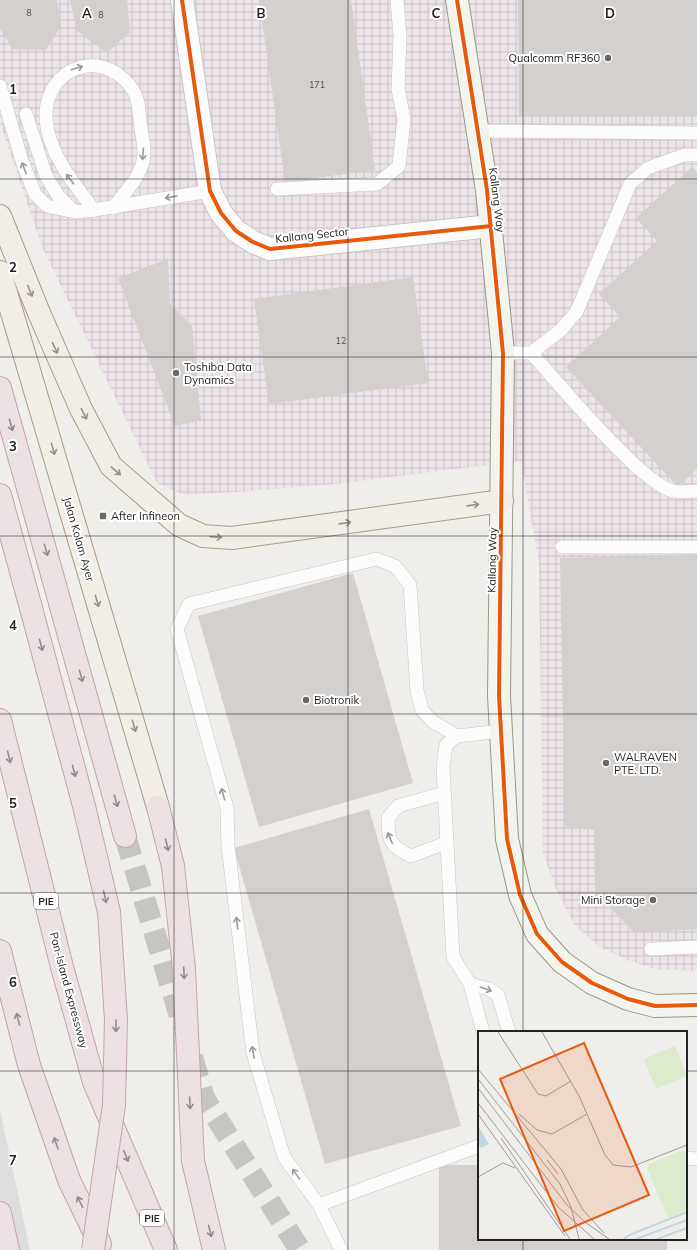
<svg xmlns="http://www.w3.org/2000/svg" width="697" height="1250" viewBox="0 0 697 1250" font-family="Mulish,sans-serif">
<defs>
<pattern id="industrial-grid" width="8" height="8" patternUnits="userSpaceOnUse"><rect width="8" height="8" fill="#ede4e9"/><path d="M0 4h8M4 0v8" fill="none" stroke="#cbc3c8"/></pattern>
</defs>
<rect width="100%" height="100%" fill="#f0eeeb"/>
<!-- industrial -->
<polygon fill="url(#industrial-grid)" points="0,0 697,0 697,971 655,969 627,960 598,946 574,924 556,889 543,853 539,563 521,461 327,485 249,491 185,495 157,483 42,247 0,123"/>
<!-- pier -->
<polygon fill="#dedddd" points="0,1110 30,1250 0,1250"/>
<!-- building -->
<g fill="#d3d0ce">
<polygon points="0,0 57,0 61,26 46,50 13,49 0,29"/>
<polygon points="70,0 127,0 130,32 107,53 77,31"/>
<polygon points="259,0 351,0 375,170 285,182"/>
<polygon points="518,0 697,0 697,116 519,117"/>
<polygon points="692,167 697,172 697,469 678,487 566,367 620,317 599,294 657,241 636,218"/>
<polygon points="168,259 170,304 192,326 201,420 175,426 118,278"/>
<polygon points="413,277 428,383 269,404 254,299"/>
<polygon points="697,554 697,929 635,933 595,892 594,830 565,826 560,558"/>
<polygon points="353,573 413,783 259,827 198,616"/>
<polygon points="369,809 461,1126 325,1164 234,848"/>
<polygon points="439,1165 479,1165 479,1239 667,1239 667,1250 439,1250"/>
</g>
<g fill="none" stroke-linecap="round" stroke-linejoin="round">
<!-- highway-tunnel -->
<g stroke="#c7c5c3" stroke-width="22" stroke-dasharray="22 11" stroke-linecap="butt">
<polyline points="125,836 183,1026"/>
<polyline points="192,1057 204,1098 300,1250"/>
</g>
<!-- lane casing -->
<g stroke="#c7c6c5" stroke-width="14">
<g id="lane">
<polyline points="0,86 22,161 35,194 47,206 75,212 94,210 210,191"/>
<polyline points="26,114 46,176 59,197 74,211"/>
<polyline points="479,131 697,133"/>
<polyline points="277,189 377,184 399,166 404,119 398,89 400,36 397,0"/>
<path d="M94 210C74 184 49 154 46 120 43 75 89 48 124 79 129 84 135 92 137 99 139 106 139 114 140 120 141 131 144 143 144 154 143 175 125 192 113 208"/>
<polyline points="503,353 531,353 561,330 577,311 630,184 648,168 684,155 697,155"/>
<path d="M531 353C557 381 641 484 673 491 680 493 689 491 697 491"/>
<polyline points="562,547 697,547"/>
<polyline points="457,736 446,745 443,767 453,957 470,984"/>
<path d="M444 793 398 806 388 818C388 840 390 847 411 856L446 843"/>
<polyline points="651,949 697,947"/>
<polyline points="483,1032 470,984 489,989 498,995 509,1032"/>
<polyline points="686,1158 697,1159"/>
<polyline points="319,1205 479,1146"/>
<polyline points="341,1250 319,1205 284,1157 253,1053 228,846 227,808 177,629 189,604 376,559 395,566 410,585 417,691 422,710 432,721 457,736 501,731"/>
</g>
</g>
<!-- street casing -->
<g stroke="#c7c6c5" stroke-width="24">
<polyline id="street" points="182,0 210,191 221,213 236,231 253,242 270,249 491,226"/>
</g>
<!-- secondary casing -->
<g stroke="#979983" stroke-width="24">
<polyline id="secondary" points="457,0 487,190 503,353 499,696 507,839 520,895 537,934 562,962 592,983 628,999 655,1006 697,1005"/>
</g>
<!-- primary casing -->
<g stroke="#a69d87" stroke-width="24">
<g id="primary">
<polyline points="0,216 39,313 81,409 111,466 179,525 203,536 232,538 502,501"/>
<polyline points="0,272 158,807"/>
</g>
</g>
<!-- highway casing -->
<g stroke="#c3a4ac" stroke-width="24">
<g id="highway">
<polyline points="0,388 125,836"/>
<polyline points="0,495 31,608"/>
<polyline points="0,720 62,967 94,1082 166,1250"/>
<polyline points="158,807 173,866 184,969 193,1161 214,1250"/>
<polyline points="0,951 29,1065 69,1180 100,1244"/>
<polyline points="0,1213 8,1250"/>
</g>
</g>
<!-- lane -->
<use href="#lane" stroke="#fdfcfc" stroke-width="13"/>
<!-- street -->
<use href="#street" stroke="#fdfcfc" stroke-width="22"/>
<!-- secondary -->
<use href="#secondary" stroke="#f3f4ed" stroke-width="22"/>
<!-- primary -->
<use href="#primary" stroke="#f2ede7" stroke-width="22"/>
<!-- highway -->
<use href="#highway" stroke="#ebe1e2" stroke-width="22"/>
<!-- highway-bridge casing -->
<g stroke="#c3a4ac" stroke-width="24" stroke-linecap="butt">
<polyline id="highway-bridge" points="31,608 84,806 109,912 116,1020 114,1105 93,1250"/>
</g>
<!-- highway-bridge -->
<use href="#highway-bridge" stroke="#ebe1e2" stroke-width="22"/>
<!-- cycleway casing -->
<g stroke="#fff" stroke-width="6">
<g id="cycleway">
<polyline points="182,0 210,191 221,213 236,231 253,242 270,249 491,226"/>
<polyline points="457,0 487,190 503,353 499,696 507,839 520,895 537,934 562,962 592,983 628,999 655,1006 697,1005"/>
</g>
</g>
<!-- cycleway -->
<use href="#cycleway" stroke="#e8590c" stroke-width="4"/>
</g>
<!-- one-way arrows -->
<defs><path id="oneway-shaft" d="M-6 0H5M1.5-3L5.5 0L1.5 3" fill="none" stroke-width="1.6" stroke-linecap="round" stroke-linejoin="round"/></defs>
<g stroke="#9a9a9a">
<use href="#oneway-shaft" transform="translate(77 68) rotate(-17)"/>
<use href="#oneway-shaft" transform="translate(143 154) rotate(95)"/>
<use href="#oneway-shaft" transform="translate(24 168) rotate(-111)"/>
<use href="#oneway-shaft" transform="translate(70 179) rotate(-127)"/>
<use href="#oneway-shaft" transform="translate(171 197) rotate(170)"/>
<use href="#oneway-shaft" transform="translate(223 794) rotate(-106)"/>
<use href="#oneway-shaft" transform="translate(390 838) rotate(-113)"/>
<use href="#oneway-shaft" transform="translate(237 923) rotate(-97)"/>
<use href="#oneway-shaft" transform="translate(486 989) rotate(20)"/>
<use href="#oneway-shaft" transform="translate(253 1052) rotate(-101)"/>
<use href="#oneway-shaft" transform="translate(296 1174) rotate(-125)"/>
</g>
<g stroke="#94928e">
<use href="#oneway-shaft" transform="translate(30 291) rotate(68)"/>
<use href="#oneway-shaft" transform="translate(55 348) rotate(65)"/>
<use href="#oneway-shaft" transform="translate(84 414) rotate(62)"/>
<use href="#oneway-shaft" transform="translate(53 449) rotate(74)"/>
<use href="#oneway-shaft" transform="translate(116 471) rotate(41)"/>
<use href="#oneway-shaft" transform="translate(473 505) rotate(-8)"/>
<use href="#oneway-shaft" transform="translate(345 523) rotate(-8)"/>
<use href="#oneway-shaft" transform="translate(216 537) rotate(4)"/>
<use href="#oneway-shaft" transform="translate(97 601) rotate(74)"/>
<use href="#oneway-shaft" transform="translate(134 726) rotate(74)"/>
</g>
<g stroke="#918b8c">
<use href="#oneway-shaft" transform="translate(11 425) rotate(74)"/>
<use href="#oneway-shaft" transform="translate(46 550) rotate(74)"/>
<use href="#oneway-shaft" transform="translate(41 645) rotate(75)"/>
<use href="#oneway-shaft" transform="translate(81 676) rotate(74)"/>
<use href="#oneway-shaft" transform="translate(9 757) rotate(76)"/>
<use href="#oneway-shaft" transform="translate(74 771) rotate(75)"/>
<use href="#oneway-shaft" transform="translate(116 801) rotate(74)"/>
<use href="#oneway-shaft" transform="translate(167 845) rotate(76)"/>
<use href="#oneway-shaft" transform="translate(105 897) rotate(77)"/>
<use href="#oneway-shaft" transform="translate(184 973) rotate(87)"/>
<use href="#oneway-shaft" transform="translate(18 1019) rotate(-104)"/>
<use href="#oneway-shaft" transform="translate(116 1026) rotate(91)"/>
<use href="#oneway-shaft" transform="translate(190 1103) rotate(87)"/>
<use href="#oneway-shaft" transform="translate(56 1143) rotate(-109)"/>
<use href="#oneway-shaft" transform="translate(126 1156) rotate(67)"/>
<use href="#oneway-shaft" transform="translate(80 1202) rotate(-116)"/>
<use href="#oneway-shaft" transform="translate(210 1231) rotate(76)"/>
</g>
<!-- grid -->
<path fill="none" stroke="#222" stroke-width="1" stroke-opacity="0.55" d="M174 0V1250M348 0V1250M523 0V1032M0 179H697M0 357H697M0 536H697M0 714H697M0 893H697M0 1071H479M686 1071H697M523 1239V1250"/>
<!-- markers -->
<g fill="#6a6968" stroke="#fff" stroke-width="1.5">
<circle cx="608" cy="58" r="4"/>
<circle cx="176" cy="373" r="4"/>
<rect x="99" y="512" width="8" height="8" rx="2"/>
<circle cx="306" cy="700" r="4"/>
<circle cx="606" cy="763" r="4"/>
<circle cx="653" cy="900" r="4"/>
</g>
<g text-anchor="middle" stroke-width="4" stroke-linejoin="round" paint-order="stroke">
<!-- number labels -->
<g font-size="9" fill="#4e4e4d">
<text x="29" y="16">8</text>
<text x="101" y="18">8</text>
<text x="317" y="88">171</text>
<text x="341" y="344">12</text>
</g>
<!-- shield labels -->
<g fill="#fff" stroke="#646464" stroke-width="1">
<rect x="34" y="893" width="24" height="16" rx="3"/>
<rect x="140" y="1210" width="24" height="16" rx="3"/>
</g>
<g font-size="10" font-weight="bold" fill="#222">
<text x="46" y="905">PIE</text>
<text x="152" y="1222">PIE</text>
</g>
<!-- poi labels -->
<g font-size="11" fill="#222" stroke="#fff" text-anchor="start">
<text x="600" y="62" text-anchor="end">Qualcomm RF360</text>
<text x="184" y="371">Toshiba Data<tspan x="184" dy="13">Dynamics</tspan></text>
<text x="111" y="520">After Infineon</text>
<text x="314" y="704">Biotronik</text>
<text x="614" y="761">WALRAVEN<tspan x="614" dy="13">PTE. LTD.</tspan></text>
<text x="645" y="904" text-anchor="end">Mini Storage</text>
</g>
<!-- street labels -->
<g font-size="11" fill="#222" stroke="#fff">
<text transform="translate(497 200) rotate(83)" y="4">Kallang Way</text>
<text transform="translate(312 235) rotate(-6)" y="4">Kallang Sector</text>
<text transform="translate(79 539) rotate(74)" y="4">Jalan Kolam Ayer</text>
<text transform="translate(492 560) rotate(-89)" y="4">Kallang Way</text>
<text transform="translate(69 990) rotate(75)" y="4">Pan-Island Expressway</text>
</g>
</g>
<!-- overview -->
<g transform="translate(478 1031)">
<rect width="209" height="209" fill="#f0eeeb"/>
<path d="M197 15 209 45 178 58 166 28ZM205 119 209 121V179L190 187 169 138 171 133Z" fill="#dcebcc"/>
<path d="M0 95 11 113 3 117 0 112Z" fill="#c0d9e1"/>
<path fill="none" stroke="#c0d9e1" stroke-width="2" d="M146 208 151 204 209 181M158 208 209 189M179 208 209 197"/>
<path fill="none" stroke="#9e9c9b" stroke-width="1" d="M20 1 60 63 68 65 93 50M64 1 101 65 127 124 135 134 153 136 209 114M0 38 83 138M0 48 82 153 93 176 101 208M0 57 89 174 107 191 131 208M0 72 80 176 116 208M0 83 87 205M41 83 59 99 74 103 109 83M23 107 92 208M69 129 80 143M83 138 105 179 126 202M0 146 25 132 37 137"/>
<path fill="#e8590c" fill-opacity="0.15" stroke="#e8590c" stroke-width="2" d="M106 12 171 164 86 200 22 48Z"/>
<rect width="209" height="209" fill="none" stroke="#222" stroke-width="2"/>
</g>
<g font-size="13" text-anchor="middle" font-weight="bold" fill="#222" stroke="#fff" stroke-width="4" stroke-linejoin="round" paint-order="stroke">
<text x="87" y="18">A</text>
<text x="261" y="18">B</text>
<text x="436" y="18">C</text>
<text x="610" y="18">D</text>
<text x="13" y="94">1</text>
<text x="13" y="272">2</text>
<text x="13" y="451">3</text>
<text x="13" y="630">4</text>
<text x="13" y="808">5</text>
<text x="13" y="987">6</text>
<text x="13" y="1165">7</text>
</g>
</svg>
